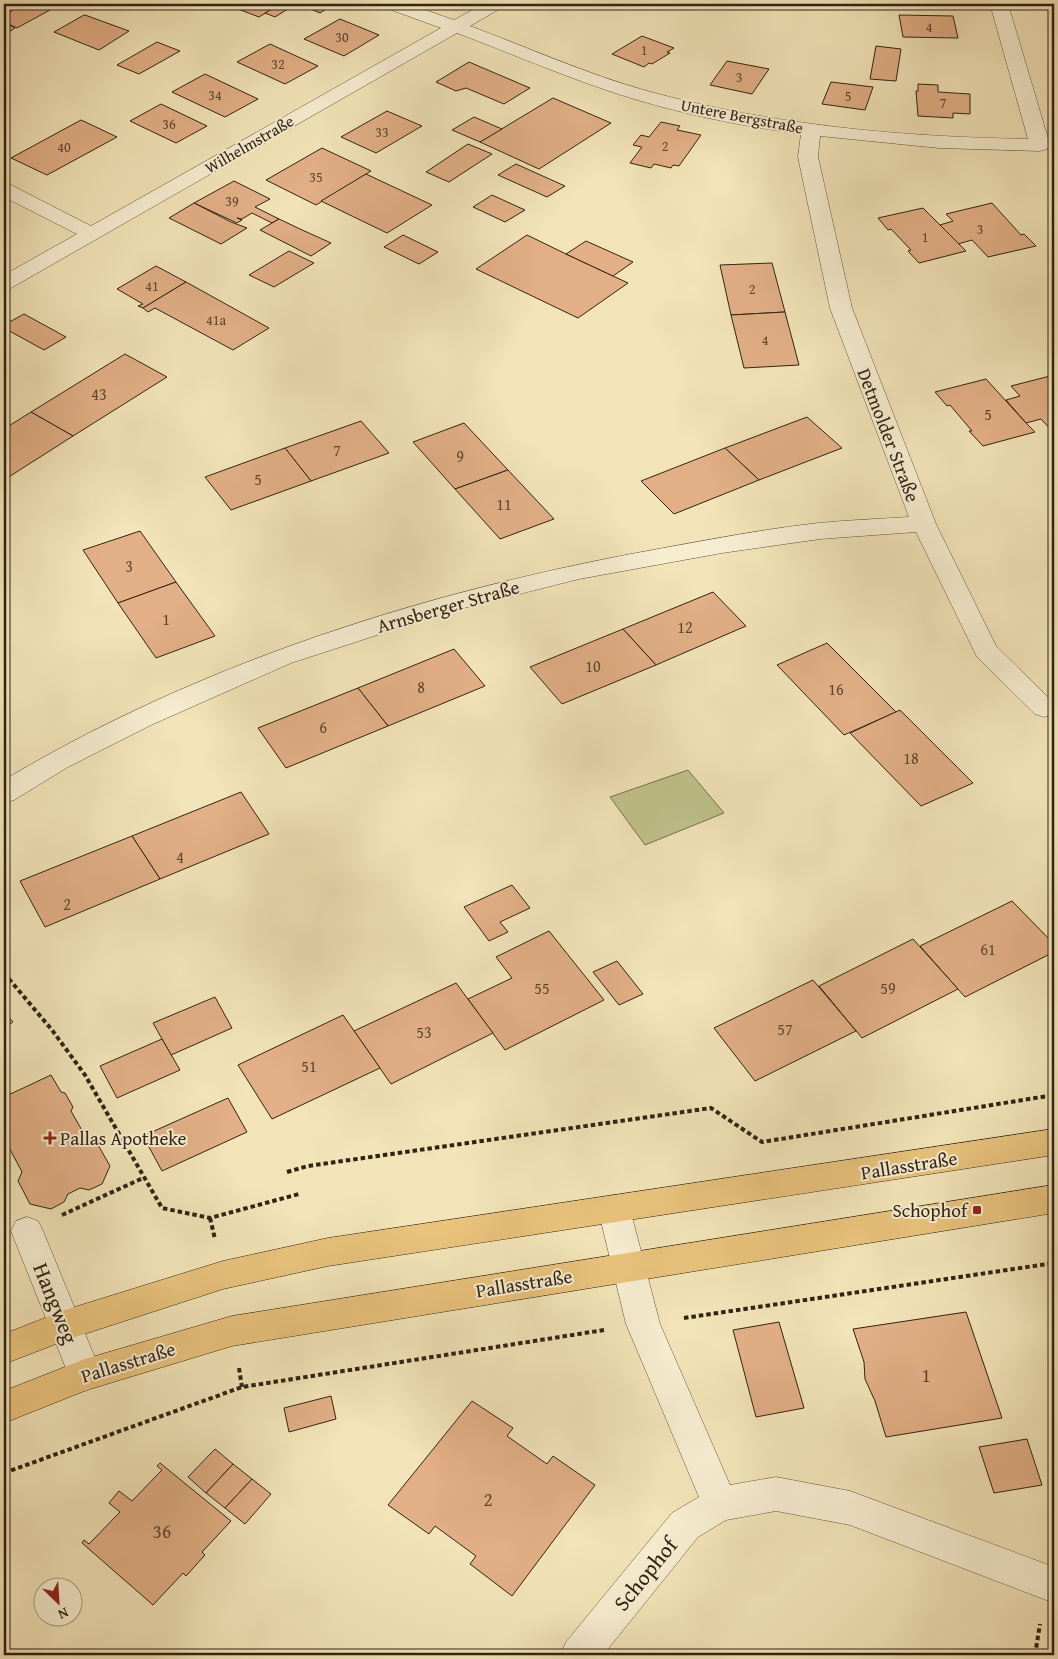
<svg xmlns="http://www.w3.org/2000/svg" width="1058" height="1659" viewBox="0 0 1058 1659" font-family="'Gentium Book Plus',serif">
<rect width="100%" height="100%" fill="#f2e4b8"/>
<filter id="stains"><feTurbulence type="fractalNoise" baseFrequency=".004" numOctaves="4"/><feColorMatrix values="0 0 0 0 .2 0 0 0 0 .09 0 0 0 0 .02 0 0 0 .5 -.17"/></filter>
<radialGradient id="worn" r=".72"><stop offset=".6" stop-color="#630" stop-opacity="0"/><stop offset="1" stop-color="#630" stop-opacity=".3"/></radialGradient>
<!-- green -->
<polygon fill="#c0c28b" stroke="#787250" points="688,770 724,813 645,845 610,797"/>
<!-- building -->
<g fill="#e2af86" stroke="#302314">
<polygon points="22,4 57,4 59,5 17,28 4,22 4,16"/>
<polygon points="225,4 280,4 259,17"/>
<polygon points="280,4 296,4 275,17 265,13"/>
<polygon points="312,4 334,4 320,13 306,7"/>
<polygon points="858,4 888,4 888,6 862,6"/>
<polygon points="84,15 85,15 129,31 99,50 54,32"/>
<polygon points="899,15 953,16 958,38 903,37"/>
<polygon points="340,19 379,35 344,56 304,39"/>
<polygon points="4,22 15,28 4,35"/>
<polygon points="642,36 674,48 667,52 670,53 652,64 649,63 644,67 612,54"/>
<polygon points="157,42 180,51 139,74 117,65"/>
<polygon points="270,44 318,66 285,84 237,62"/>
<polygon points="876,46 901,49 896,81 870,79"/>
<polygon points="727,61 769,69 752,94 710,85"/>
<polygon points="469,62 530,88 504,104 466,88 456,91 436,82"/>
<polygon points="205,74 258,99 225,117 172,92"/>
<polygon points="831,82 873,87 865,110 822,104"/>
<polygon points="918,84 938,85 938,92 970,94 970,114 953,113 953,118 918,116 916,91 918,91"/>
<polygon points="553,98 611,123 539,169 480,142"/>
<polygon points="161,104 207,126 176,143 130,121"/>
<polygon points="387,111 422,126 376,153 341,137"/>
<polygon points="474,117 502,129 480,142 452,130"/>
<polygon points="81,120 117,137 47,175 11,158"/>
<polygon points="661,122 680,126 677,130 701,135 679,166 673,165 671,168 654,164 651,168 630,163 642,147 633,145 641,135 649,137"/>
<polygon points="468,144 492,154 449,182 426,172"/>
<polygon points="322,148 371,171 316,205 266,180"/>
<polygon points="516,164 565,186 547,197 498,175"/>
<polygon points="366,174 432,205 387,233 321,201"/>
<polygon points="234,181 270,199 255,207 279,219 272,223 252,213 242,219 237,218 242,220 237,223 194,203"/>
<polygon points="492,195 525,210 505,222 473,207"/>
<polygon points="194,203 231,222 247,228 221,244 169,218"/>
<polygon points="992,203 1021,235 1024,234 1036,246 988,257 972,240 958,244 940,225 953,221 946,214"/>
<polygon points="923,208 966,251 919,263 908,251 911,250 891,229 888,230 878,218"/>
<polygon points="279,219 300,229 331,243 311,256 260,230"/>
<polygon points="403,235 438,252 419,264 384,247"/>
<polygon points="527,235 566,254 628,283 578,318 476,269"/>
<polygon points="586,241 633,262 613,276 566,254"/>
<polygon points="289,251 314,263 274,287 249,275"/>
<polygon points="772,263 785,312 731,315 720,265"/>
<polygon points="156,266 186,282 143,308 138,306 143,304 117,289"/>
<polygon points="186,282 269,328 233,350 155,308 148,312 143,308"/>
<polygon points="785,312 799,365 744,368 731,315"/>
<polygon points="24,314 66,337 44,350 4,328 4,325"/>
<polygon points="125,354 167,377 73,436 31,412"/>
<polygon points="1054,375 1054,433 1041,419 1026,423 1006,400 1020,396 1011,386"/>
<polygon points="986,379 1026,423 1035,432 983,446 969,431 972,431 950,405 947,406 935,392"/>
<polygon points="31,412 73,436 4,480 4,429"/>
<polygon points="807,417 842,448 759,480 725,448"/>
<polygon points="361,421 389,453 311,481 285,448"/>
<polygon points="464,423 508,470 455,489 413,442"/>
<polygon points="285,448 311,481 231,510 205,477"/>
<polygon points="725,448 759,480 674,514 641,481"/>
<polygon points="508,470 554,519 500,539 455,489"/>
<polygon points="140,531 176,582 118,603 83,550"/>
<polygon points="176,582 215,636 156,658 118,603"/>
<polygon points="713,592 746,626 656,665 623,629"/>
<polygon points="623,629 656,665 562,704 530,667"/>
<polygon points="827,643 896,712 844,735 777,665"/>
<polygon points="454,649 485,686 388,726 358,688"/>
<polygon points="358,688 388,726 286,768 258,728"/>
<polygon points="900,710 973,783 921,806 850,733"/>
<polygon points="241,792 269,834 160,879 132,836"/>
<polygon points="132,836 160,879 45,927 20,881"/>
<polygon points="512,885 530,908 500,922 508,932 489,941 464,907"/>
<polygon points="1012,901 1054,944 1054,952 965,997 920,946"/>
<polygon points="549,931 604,1000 505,1050 468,999 512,978 496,957"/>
<polygon points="913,939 958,989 862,1038 819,986"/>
<polygon points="617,961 643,994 619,1005 593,972"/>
<polygon points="813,980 856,1031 755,1081 714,1028"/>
<polygon points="456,983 493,1033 391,1084 354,1031"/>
<polygon points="215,997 232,1028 171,1055 153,1023"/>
<polygon points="4,1012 13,1022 4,1028"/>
<polygon points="343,1015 380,1068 272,1119 238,1065"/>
<polygon points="162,1039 180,1070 117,1098 100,1066"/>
<polygon points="51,1075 61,1092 65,1093 73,1107 71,1111 88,1141 97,1143 110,1166 102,1184 89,1190 80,1188 68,1194 64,1202 51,1209 30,1204 18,1181 22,1172 4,1138 4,1097"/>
<polygon points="228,1098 247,1132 162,1171 143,1136"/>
<polygon points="966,1312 1002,1418 886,1437 875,1401 865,1379 864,1362 853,1329"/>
<polygon points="779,1322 804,1408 756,1417 733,1330"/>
<polygon points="331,1396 336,1419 289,1432 284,1408"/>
<polygon points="472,1401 513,1428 507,1436 547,1464 553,1456 595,1485 512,1596 470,1564 476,1556 435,1526 429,1534 388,1505"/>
<polygon points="1027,1439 1042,1485 994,1493 979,1447"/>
<polygon points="215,1449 233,1464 206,1493 188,1477"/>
<polygon points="160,1463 231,1521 202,1552 205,1555 186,1576 183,1573 153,1605 82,1543 84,1540 89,1544 120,1512 109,1503 119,1491 132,1501 162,1470 157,1466"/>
<polygon points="233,1464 252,1479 225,1508 206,1493"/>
<polygon points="252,1479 271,1494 245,1524 225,1508"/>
</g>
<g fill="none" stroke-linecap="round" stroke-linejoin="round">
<!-- minor casing -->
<g stroke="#60533d" stroke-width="1">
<g id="minor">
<path d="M383 4H408L454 20 483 4H504L501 8 470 26C529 48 587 74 647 91 771 125 900 137 1028 139L990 4H1008L1050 145 1047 149 1040 151 939 148 820 136 818 157 852 308 936 524 996 646 1053 702V714L1044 717 1035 714 977 657 916 532 820 539 722 553 579 579 448 612 291 663 151 725 68 767 14 800 4 803V780C204 661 430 590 658 549 712 539 765 529 819 523 849 520 879 519 909 517L830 308 798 157 801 134C740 126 677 113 618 94 563 76 510 53 457 33L11 288 4 290V275L77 234 4 197V183L11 185 91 226 441 28 386 8Z"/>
<polygon points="614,1195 625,1199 630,1209 660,1324 730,1485 776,1477 850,1491 1054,1567 1054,1603 850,1525 776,1511 726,1520 698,1537 603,1655 560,1655 566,1642 672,1513 699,1497 626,1324 598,1209 603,1199"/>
<polygon points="27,1217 38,1221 43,1231 102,1375 97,1386 85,1391 73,1386 11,1231 16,1221"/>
</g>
</g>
<!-- major casing -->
<g stroke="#302314" stroke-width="1">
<g id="major">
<polygon points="1054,1129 1054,1155 328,1266 223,1289 69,1339 4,1364 4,1334 65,1310 223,1261 328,1238"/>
<polygon points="1054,1185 1054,1213 232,1346 87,1390 4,1423 4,1391 85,1359 232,1316"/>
</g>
</g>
<!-- path -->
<g stroke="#302314" stroke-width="4" stroke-dasharray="4.5 3" stroke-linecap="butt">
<polyline points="4,973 52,1030 85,1075 162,1208 210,1218 299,1194"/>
<polyline points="287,1172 308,1166 711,1108 762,1142 1054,1095"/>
<polyline points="62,1215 143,1178"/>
<polyline points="210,1218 215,1239"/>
<polyline points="684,1318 1054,1263"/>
<polyline points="239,1368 242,1387"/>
<polyline points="4,1473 242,1387 604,1330"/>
<polyline points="1035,1655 1040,1624"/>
</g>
<!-- minor -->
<use href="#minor" fill="#f7edd1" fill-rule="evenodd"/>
<!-- major -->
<use href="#major" fill="#e9c27c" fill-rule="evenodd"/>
</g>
<!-- markers -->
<g fill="#8f2418" stroke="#f7edd1" stroke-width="2">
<path d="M47.5 1130.5h5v5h5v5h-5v5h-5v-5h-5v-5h5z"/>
<rect x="972" y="1205" width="10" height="10" rx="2.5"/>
</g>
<g text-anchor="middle" stroke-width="4" stroke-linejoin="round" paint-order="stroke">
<!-- far-number labels -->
<g font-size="14" fill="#5c4630">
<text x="929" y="32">4</text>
<text x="342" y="42">30</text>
<text x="644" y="55">1</text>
<text x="278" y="69">32</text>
<text x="739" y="82">3</text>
<text x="215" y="100">34</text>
<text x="848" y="101">5</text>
<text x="943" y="108">7</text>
<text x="169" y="129">36</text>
<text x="382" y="137">33</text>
<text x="665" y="151">2</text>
<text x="64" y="152">40</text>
<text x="316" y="182">35</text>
<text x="232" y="206">39</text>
<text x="980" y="234">3</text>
<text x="925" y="242">1</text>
<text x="152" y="291">41</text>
<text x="752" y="294">2</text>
<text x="216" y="325">41a</text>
<text x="765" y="345">4</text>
</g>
<!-- far-street labels -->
<g font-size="16" fill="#302314" stroke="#f7edd1">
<text transform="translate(742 116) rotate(11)" y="6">Untere Bergstraße</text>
<text transform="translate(249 144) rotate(-30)" y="6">Wilhelmstraße</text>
</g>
<!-- number labels -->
<g font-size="16" fill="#5c4630">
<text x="99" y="400">43</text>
<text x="988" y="420">5</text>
<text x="337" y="456">7</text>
<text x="460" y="462">9</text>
<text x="258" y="485">5</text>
<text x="504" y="510">11</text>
<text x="129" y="572">3</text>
<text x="166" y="625">1</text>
<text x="685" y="633">12</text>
<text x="593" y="672">10</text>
<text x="421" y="693">8</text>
<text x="836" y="695">16</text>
<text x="323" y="733">6</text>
<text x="911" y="764">18</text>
<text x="180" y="863">4</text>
<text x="67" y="910">2</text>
<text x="988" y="955">61</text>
<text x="542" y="994">55</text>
<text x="888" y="994">59</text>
<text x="785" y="1035">57</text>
<text x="424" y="1038">53</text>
<text x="309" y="1072">51</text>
</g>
<!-- street labels -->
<g font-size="19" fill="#302314" stroke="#f7edd1">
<text transform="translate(889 435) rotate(69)" y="7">Detmolder Straße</text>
<text transform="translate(448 606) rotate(-16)" y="7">Arnsberger Straße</text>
<text transform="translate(909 1165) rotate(-9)" y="7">Pallasstraße</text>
<text transform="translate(524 1283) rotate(-9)" y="7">Pallasstraße</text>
<text transform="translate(128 1362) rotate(-17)" y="7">Pallasstraße</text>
</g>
<!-- poi labels -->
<g font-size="19" fill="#302314" stroke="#f7edd1" text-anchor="start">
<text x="60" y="1145">Pallas Apotheke</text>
<text x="967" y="1217" text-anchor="end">Schophof</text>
</g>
<!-- near-number labels -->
<g font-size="19" fill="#5c4630">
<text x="926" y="1382">1</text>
<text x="488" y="1506">2</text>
<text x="162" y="1538">36</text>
</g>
<!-- near-street labels -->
<g font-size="22" fill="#302314" stroke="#f7edd1">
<text transform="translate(56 1303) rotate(68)" y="8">Hangweg</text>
<text transform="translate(645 1574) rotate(-51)" y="8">Schophof</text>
</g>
</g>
<!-- margin -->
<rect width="1058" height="1659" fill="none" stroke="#f2e4b8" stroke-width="20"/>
<rect x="5" y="5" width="1048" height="1649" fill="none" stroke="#302314" stroke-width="2.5"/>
<rect x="10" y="10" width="1038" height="1639" fill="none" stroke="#302314"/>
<!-- north arrow -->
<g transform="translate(58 1602) rotate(155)"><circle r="24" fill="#f7edd1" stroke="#a79c85"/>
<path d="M0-4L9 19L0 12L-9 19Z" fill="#8f2418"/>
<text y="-8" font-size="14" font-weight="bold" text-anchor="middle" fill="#302314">N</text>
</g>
<rect width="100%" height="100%" filter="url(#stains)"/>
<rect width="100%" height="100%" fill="url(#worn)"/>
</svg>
